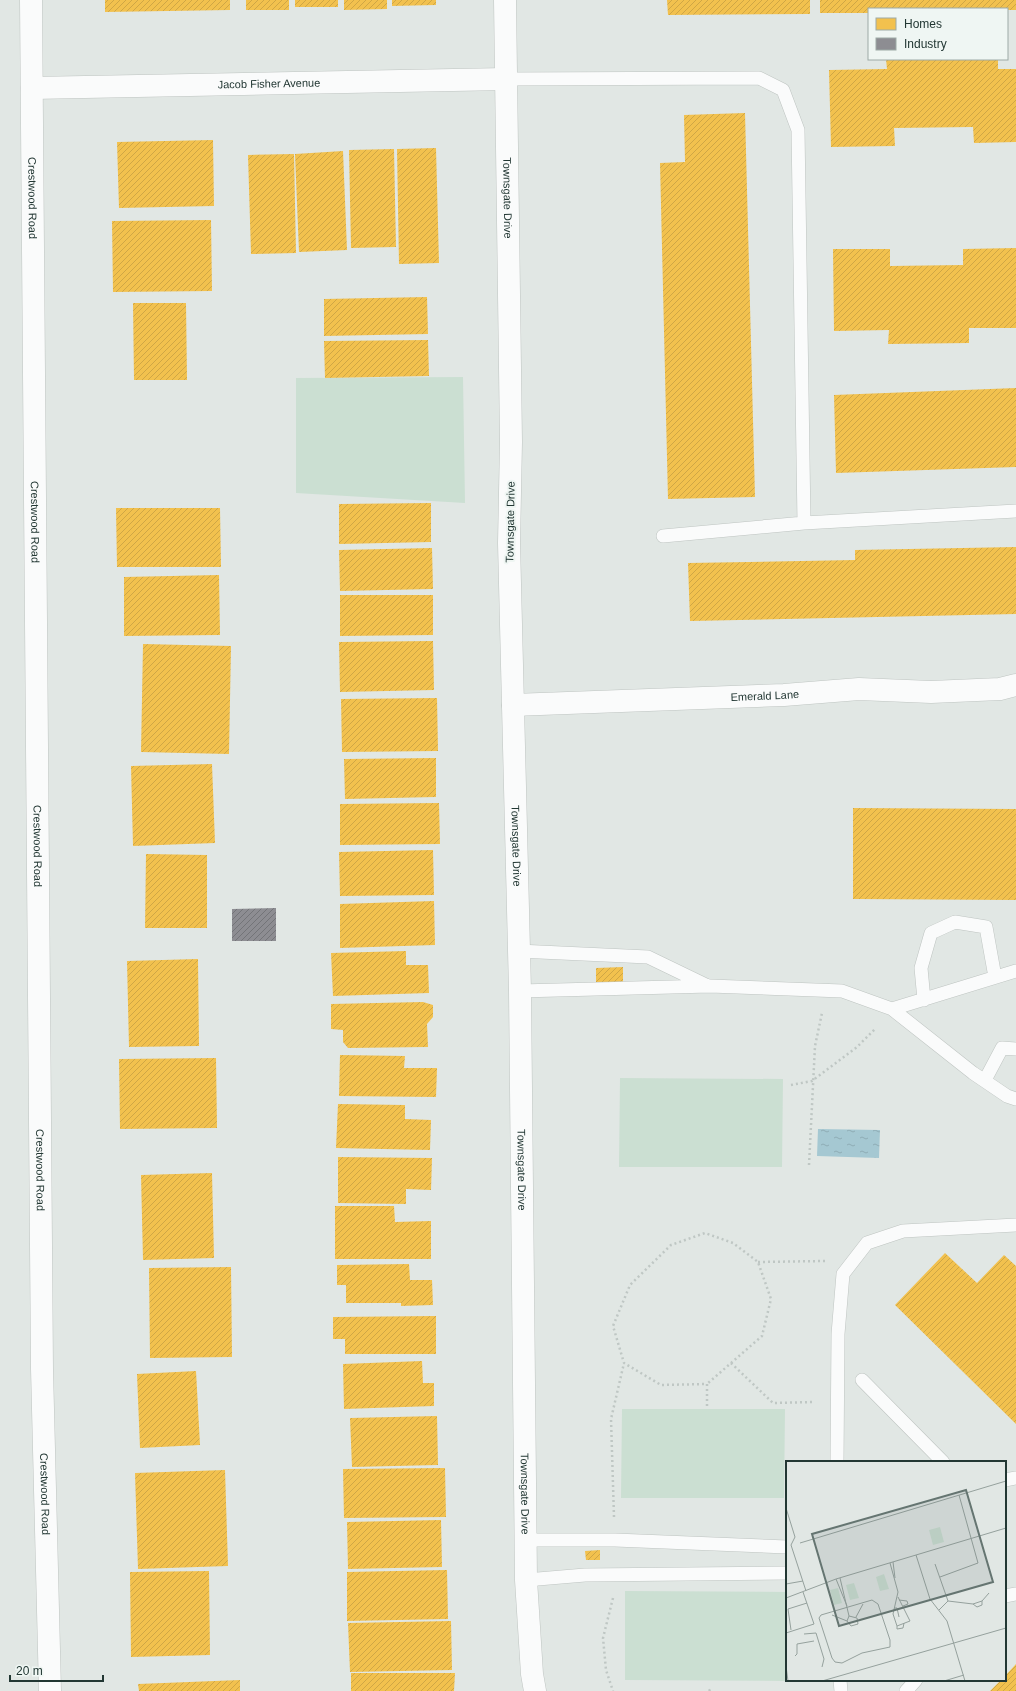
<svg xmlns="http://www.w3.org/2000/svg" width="1016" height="1691" font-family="Arial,sans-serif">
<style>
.green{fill:#cbdfd2}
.water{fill:url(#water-ripples)}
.homes{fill:url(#homes-hatch)}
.industry{fill:url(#industry-hatch)}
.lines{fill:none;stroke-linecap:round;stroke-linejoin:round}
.lane-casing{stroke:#bec4c1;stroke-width:14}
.street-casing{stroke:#bec4c1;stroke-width:23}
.path{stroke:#bfc7c4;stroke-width:2.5;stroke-dasharray:2 3;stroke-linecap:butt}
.lane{stroke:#fafbfb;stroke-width:13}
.street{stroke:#fafbfb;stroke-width:22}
.labels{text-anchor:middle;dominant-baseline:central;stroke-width:4;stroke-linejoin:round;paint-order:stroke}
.street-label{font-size:11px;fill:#223733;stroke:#eff6f3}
.inset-road{fill:none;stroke:#95a19d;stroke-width:1}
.view{fill:#657571;fill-opacity:0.15;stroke:#657571;stroke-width:2}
.inset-edge{fill:none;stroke:#223733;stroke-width:2}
</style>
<defs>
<pattern id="water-ripples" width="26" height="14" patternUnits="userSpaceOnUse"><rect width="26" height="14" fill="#a5c8d2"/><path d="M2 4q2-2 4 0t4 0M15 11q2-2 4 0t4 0" fill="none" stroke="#8eacb5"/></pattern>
<pattern id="homes-hatch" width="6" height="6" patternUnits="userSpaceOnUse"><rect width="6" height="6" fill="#f2c14e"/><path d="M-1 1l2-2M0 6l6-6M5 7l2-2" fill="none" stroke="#cfa645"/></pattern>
<pattern id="industry-hatch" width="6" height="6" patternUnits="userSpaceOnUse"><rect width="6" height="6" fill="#8d8d92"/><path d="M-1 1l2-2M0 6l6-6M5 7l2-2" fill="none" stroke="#737478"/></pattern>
</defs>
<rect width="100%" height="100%" fill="#e1e7e4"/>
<path class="green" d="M463,377L465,503L296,493V378Z
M620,1078L783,1079L782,1167H619Z
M622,1409H785L784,1498H621Z
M625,1591L787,1592L788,1681L625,1680Z"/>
<path class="water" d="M818,1129L880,1130L879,1158L817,1156Z"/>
<path class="homes" d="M105,0H230V10L105,12Z
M246,0H289V10H246Z
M295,0H338V7H295Z
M344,0H387V9L344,10Z
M392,0H436V5L392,6Z
M667,0H810V14L668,15Z
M820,0H1016V10L869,9V13H820Z
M886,59H998V69H1016V142L974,143L973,127L894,128L895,146L831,147L829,70L887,69Z
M745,113L755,497L668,499L660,163L685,162L684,115Z
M213,140L214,206L119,208L117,142Z
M436,148L439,263L399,264L397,149Z
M394,149L396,247L351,248L349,150Z
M343,151L347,250L299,252L295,154Z
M294,154L296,253L251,254L248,155Z
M211,220L212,291L113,292L112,221Z
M1016,248V328H969V343L888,344L889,330L834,331L833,249H890V266L963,265V249Z
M427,297L428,334L324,336V299Z
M133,303H186L187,380H134Z
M428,340L429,376L325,378L324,341Z
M1016,388V467L836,473L834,395Z
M431,503V542L339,544V504Z
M116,508H220L221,567H117Z
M1016,547V614L690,621L688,563L855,560V550Z
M432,548L433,589L340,591L339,550Z
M219,575L220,635L124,636V577Z
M340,595H433V635L340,636Z
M433,641L434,690L340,692L339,642Z
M143,644L231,646L229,754L141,752Z
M437,698L438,751L342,752L341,699Z
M436,758V797L345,799L344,759Z
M212,764L215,843L133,846L131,766Z
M439,803L440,844L340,845V804Z
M853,808L1016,809V900L853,899Z
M433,850L434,895L340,896L339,852Z
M146,854L207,855V928H145Z
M434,901L435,945L340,948V904Z
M406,951V965H428L429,993L333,996L331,953Z
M198,959L199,1046L129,1047L127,961Z
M623,967V983L596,984V968Z
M423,1002L433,1005V1017L427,1024L428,1047L348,1048L343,1042V1030L331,1029V1004Z
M340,1055L405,1056L404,1068H437L436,1097L339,1096Z
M216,1058L217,1128L120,1129L119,1059Z
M338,1104L405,1105V1119L431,1120L430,1150L336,1148Z
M338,1157L432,1158L431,1190L406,1189V1204L338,1203Z
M212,1173L214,1258L143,1260L141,1175Z
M335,1206H394L395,1222L431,1221V1259H335Z
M945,1253L977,1283L1004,1255L1016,1266V1424L895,1305Z
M409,1264L410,1280H432L433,1305L401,1306V1303H346V1285H337V1265Z
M231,1267L232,1357L150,1358L149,1268Z
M436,1316V1354H345V1339H333V1317Z
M422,1361L423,1383H434V1406L344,1409L343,1364Z
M196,1371L200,1445L140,1448L137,1374Z
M437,1416L438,1465L352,1467L350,1418Z
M445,1468L446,1517L344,1518L343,1469Z
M225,1470L228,1566L138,1569L135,1473Z
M441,1520L442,1567L348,1569L347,1522Z
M600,1550V1560H586L585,1551Z
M447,1570L448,1619L347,1621V1572Z
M209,1571L210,1655L131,1657L130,1572Z
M451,1621L452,1670L350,1672L348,1623Z
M1016,1664V1691H990L1001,1680H1005V1676Z
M351,1673H455L454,1691H351Z
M240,1680V1691H139L138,1684Z"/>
<path class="industry" d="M276,908V941H232V909Z"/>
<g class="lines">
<g class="lane-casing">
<path id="lane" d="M506,79L759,78L783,90L798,130L804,523
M663,536L804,523L1016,511
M518,951L648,957L708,986
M520,991L710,986L842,991L892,1009L973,1073L1007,1096L1016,1099
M924,1000L921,968L931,933L955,922L986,927L995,977
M892,1009L1016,971
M985,1080L1002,1048L1016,1049
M862,1380L943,1462
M837,1462L838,1334L843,1274L867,1243L903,1231L1016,1225
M1005,1480L1016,1478
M527,1540H615L787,1547
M526,1580L585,1575L787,1573
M1005,1596L1016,1594
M840,1680L841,1691
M906,1691L916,1680"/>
</g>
<g class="street-casing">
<g id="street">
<path id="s1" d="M31,0L42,1369L50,1691"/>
<path id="s2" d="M505,0L511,442L509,543L520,991L526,1580L532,1674L535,1691"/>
<path id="s3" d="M32,88L506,79"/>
<path id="s4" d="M513,705L784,695L859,689L931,692L1000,689L1016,685"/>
</g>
</g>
<path class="path" d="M791,1085L812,1081L857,1047L876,1028
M809,1165L815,1046L822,1013
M758,1262L825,1261
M731,1363L773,1403L815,1402
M707,1406V1384L661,1385L624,1363L613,1326L630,1285L671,1245L705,1233L733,1243L758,1262L771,1299L762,1336L707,1384
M614,1517L611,1419L624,1363
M613,1598L603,1638L606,1670L613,1691
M709,1691L711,1688"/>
<use href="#lane" class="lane"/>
<use href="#street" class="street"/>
</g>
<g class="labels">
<g class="street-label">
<text stroke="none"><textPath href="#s3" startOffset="237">Jacob Fisher Avenue</textPath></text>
<text stroke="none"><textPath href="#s1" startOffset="198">Crestwood Road</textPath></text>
<text stroke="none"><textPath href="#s2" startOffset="198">Townsgate Drive</textPath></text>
<text stroke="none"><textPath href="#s1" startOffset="522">Crestwood Road</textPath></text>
<text transform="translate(510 522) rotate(-89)">Townsgate Drive</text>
<text stroke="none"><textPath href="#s4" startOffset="252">Emerald Lane</textPath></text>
<text stroke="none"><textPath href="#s1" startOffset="846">Crestwood Road</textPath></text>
<text stroke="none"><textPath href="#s2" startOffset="846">Townsgate Drive</textPath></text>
<text stroke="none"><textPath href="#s1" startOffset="1170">Crestwood Road</textPath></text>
<text stroke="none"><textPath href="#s2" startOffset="1170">Townsgate Drive</textPath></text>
<text stroke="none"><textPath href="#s1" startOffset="1494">Crestwood Road</textPath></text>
<text stroke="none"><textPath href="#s2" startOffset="1494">Townsgate Drive</textPath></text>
</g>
</g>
<g transform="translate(786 1461)">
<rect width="220" height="220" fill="#e1e7e4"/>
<path d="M154,66L158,81L147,84L143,69ZM98,113L103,128L94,130L90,116ZM68,122L73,137L64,139L60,124ZM52,127L56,142L48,144L44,129Z" fill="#cbdfd2"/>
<path class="inset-road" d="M0,47L9,76L5,84L20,130M14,82L220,20M130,94L144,138L161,160L179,220M107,101L109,117M104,102L112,131L107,153L111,165L124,160L112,136M149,103L162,140M154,116L192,102L173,34M54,117L63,155L61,160L65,165L72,163L71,157L63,155M50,118L61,145M0,123L17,120M0,137L50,118L220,67M86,139L92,143L104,179V186L76,192L56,202L49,201L46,197L33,157L35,154ZM113,139L121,140L122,143L117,145M187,143L191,146L196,144V140M108,147H111L113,156M153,149L162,140L187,143L196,140L203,132M46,154L61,160M70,156L77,143M111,165V168L117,167L118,162M5,169L2,148L21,142M0,172L28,163L17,131M18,173L30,172L38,198L36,206M9,195L11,193V183L28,180M0,205L2,220M36,220L220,167M158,220L178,214"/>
<path class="view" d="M180,29L207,121L53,165L26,73Z"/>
<rect width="220" height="220" class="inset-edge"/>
</g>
<rect x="868" y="8" width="140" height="52" fill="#eff6f3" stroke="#9daaa6"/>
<rect x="876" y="18" width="20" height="12" fill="#f2c14e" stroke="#9daaa6"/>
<text x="904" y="28" font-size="12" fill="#223733">Homes</text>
<rect x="876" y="38" width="20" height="12" fill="#8d8d92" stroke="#9daaa6"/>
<text x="904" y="48" font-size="12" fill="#223733">Industry</text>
<path d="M10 1675v6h93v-6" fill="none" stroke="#223733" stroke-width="2"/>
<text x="16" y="1675" font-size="12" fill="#223733" stroke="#eff6f3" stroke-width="3" paint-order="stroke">20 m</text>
</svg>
